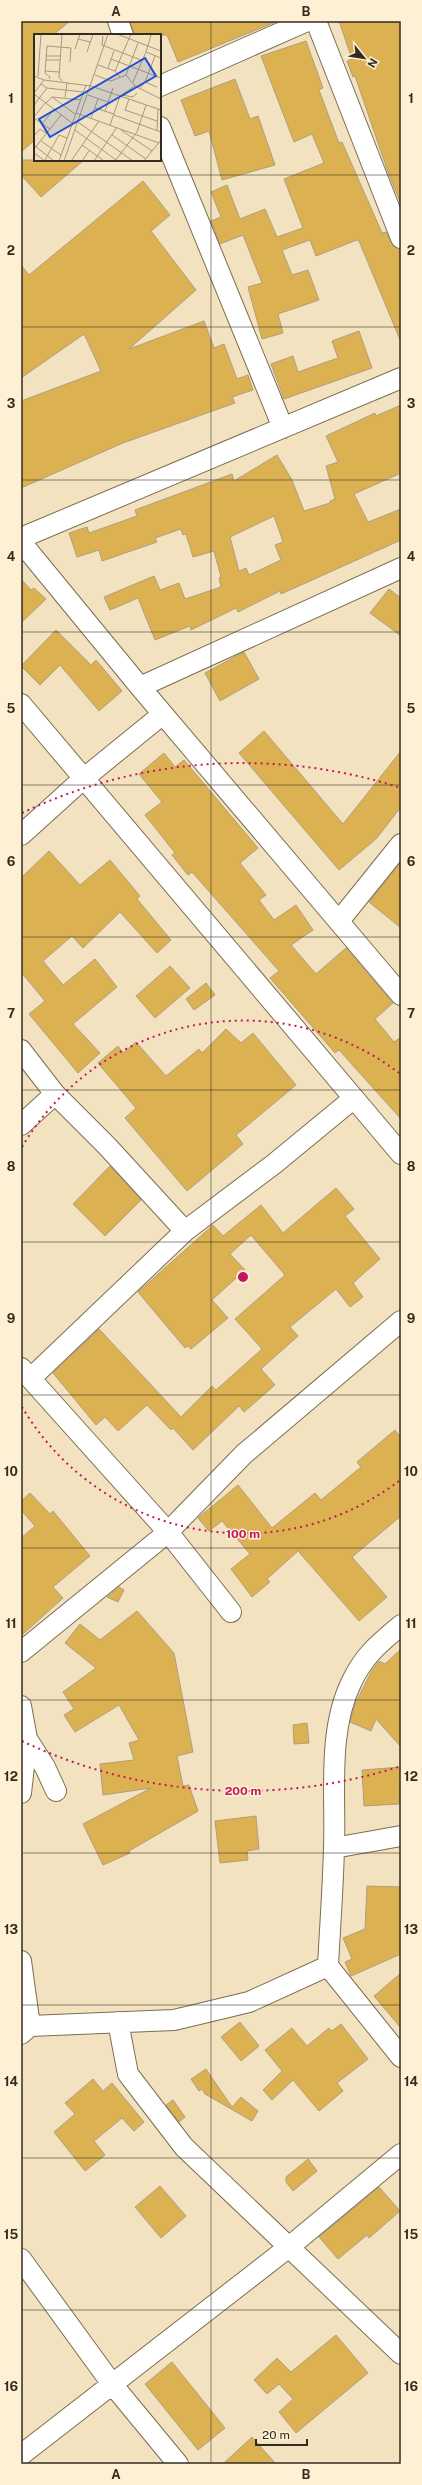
<svg xmlns="http://www.w3.org/2000/svg" width="422" height="2485" font-family="'Public Sans',sans-serif">
<style>
.building{fill:#dbb152;stroke:#af9f7f;fill-rule:evenodd}
.lines{fill:none;stroke-linecap:round;stroke-linejoin:round}
.minor-casing{stroke:#7c6e4f;stroke-width:22}
.minor{stroke:#fff;stroke-width:20}
.grid{fill:none;stroke:#322c1f;stroke-width:1;stroke-opacity:0.55}
.ring{fill:none;stroke:#c2185b;stroke-width:2;stroke-dasharray:2 4}
.inset-road{fill:none;stroke:#a69980;stroke-width:1}
.view{fill:#1d4ed8;fill-opacity:0.15;stroke:#1d4ed8;stroke-width:2}
.inset-edge{fill:none;stroke:#322c1f;stroke-width:2}
.centre{fill:#c2185b;stroke:#fdf0d4;stroke-width:2}
.ring-label{font-size:12px;text-anchor:middle;font-weight:bold;fill:#c2185b;stroke:#fdf0d4;stroke-width:3;stroke-linejoin:round;paint-order:stroke}
.neatline{fill:none;stroke:#322c1f;stroke-width:1.5}
.grid-label{font-size:13px;text-anchor:middle;font-weight:bold;fill:#322c1f}
</style>
<rect width="100%" height="100%" fill="#f3e2c0"/>
<path class="building" d="M21,21H70L53,35H35V140L21,152Z
M130,21H278L178,62L167,35H134Z
M339,21H401V204L388,172L355,76L353,77L347,61L352,59Z
M306,41L323,88L319,90L339,143L342,142L382,233L386,232L394,247L401,249V342L359,241L357,240L316,256L310,240L282,250L292,275L308,270L319,300L278,314L283,333L262,339L248,287L262,283L243,235L220,244L211,221L221,217L211,192L227,185L240,219L265,209L277,237L303,228L284,179L324,163L312,134L294,142L261,56Z
M235,79L250,119L258,116L275,165L222,180L209,131L195,136L181,100Z
M21,160H84L41,197L21,175Z
M143,181L170,215L151,231L196,290L129,349L204,321L214,348L224,344L237,379L248,375L253,390L232,397L235,403L123,443L21,488V401L101,371L84,334L21,378V265L29,275Z
M359,331L372,368L284,399L271,364L293,356L298,372L338,358L332,341Z
M401,405V473L354,494L368,522L401,509V540L281,594L280,591L238,612L236,608L191,630L190,626L155,640L138,598L110,610L104,597L154,576L160,590L179,583L185,599L221,587L219,578L221,577L214,551L193,557L186,534L183,535L181,529L155,538L157,542L102,561L99,550L77,557L69,533L87,527L89,533L137,516L135,510L232,474L234,481L277,455L292,480L304,511L330,503V501L335,499L326,466L338,462L326,436L375,413L376,416ZM274,516L283,542L275,545L281,560L249,575L246,568L239,571L230,537Z
M21,579L31,590L34,588L46,599L21,623Z
M389,589L401,598V636L370,613Z
M56,630L91,665L96,660L122,691L99,711L60,665L40,685L21,666Z
M244,652L259,679L220,701L205,673Z
M264,731L343,824L401,751V807L376,839L339,870L239,753Z
M164,753L175,767L184,760L258,848L240,863L266,895L259,900L274,920L296,905L313,930L291,945L316,974L346,948L393,1003L375,1019L394,1042L401,1037V1119L339,1050L335,1053L270,978L279,971L192,872L188,875L172,855L175,853L145,815L162,802L139,774Z
M49,851L80,885L110,860L140,896L137,899L171,940L157,953L120,912L83,948L72,936L43,961L63,985L95,959L117,987L73,1024L100,1053L78,1073L29,1014L45,1001L21,972V878Z
M401,862V928L369,902Z
M170,966L190,988L155,1018L136,996Z
M206,983L215,995L194,1010L186,999Z
M226,1029L241,1043L253,1033L296,1085L236,1135L243,1144L187,1191L125,1118L136,1108L98,1063L118,1046L123,1053L136,1042L166,1076L199,1049L202,1053Z
M110,1166L141,1200L105,1236L73,1204Z
M336,1188L354,1209L345,1216L380,1259L353,1283L363,1297L350,1307L336,1289L290,1327L298,1336L261,1369L275,1385L244,1412L239,1406L193,1450L173,1428L171,1430L147,1405L118,1431L105,1417L96,1425L53,1373L99,1329L181,1417L212,1386L216,1390L262,1349L235,1319L285,1275L251,1235L230,1254L245,1270L212,1300L228,1318L191,1349L188,1346L185,1348L138,1292L213,1225L223,1236L261,1205L283,1233Z
M395,1430L401,1438V1516L352,1557L387,1597L359,1621L298,1551L267,1579L270,1582L252,1597L231,1569L250,1554L222,1521L209,1531L198,1518L238,1485L272,1528L315,1493L321,1500L361,1467L357,1462Z
M30,1493L50,1514L53,1511L90,1556L53,1587L63,1598L21,1636V1538L35,1526L21,1510V1501Z
M119,1587L124,1590L118,1602L107,1597Z
M137,1611L174,1653L193,1752L177,1756L183,1786L189,1785L198,1811L129,1851L130,1853L103,1865L83,1824L151,1788L103,1795L100,1764L134,1760L129,1743L139,1740L119,1705L75,1732L64,1715L74,1709L63,1692L96,1668L65,1643L80,1624L100,1640Z
M401,1649V1747L376,1719L371,1731L350,1722L355,1704L372,1670L379,1661L385,1664Z
M307,1723L309,1743L294,1744L293,1725Z
M401,1767L399,1804L364,1806L362,1770Z
M256,1816L259,1849L247,1851L248,1860L220,1863L215,1821Z
M367,1886L401,1887V1954L351,1976L345,1962L352,1959L343,1938L365,1929Z
M401,1973V2028L374,1996Z
M240,2022L259,2046L241,2061L221,2037Z
M341,2024L368,2059L337,2083L343,2091L319,2111L293,2080L272,2100L263,2090L282,2071L265,2050L292,2028L307,2046L329,2028L332,2031Z
M206,2069L232,2107L241,2097L258,2111L252,2121L205,2094L202,2089L199,2091L191,2079Z
M93,2079L103,2091L112,2083L144,2122L134,2131L122,2118L94,2141L105,2155L85,2171L54,2132L75,2114L65,2103Z
M173,2100L185,2117L179,2122L166,2105Z
M308,2159L317,2171L293,2191L286,2182V2177Z
M160,2186L186,2216L161,2238L135,2207Z
M379,2187L400,2211L369,2238L367,2235L338,2259L319,2237Z
M336,2335L368,2373L296,2433L279,2412L293,2399L279,2384L267,2394L254,2380L277,2358L291,2372Z
M172,2362L225,2428L198,2450L145,2384Z
M252,2437L276,2464H223Z"/>
<g class="lines">
<g class="minor-casing">
<path id="minor" d="M118,21L123,35
M316,21L401,238
M160,86L307,21
M160,127L283,428
M21,538L401,378
M21,542L140,687L401,995
M140,687L401,568
M21,704L401,1154
M21,835L83,779L163,714
M339,921L401,844
M21,1050L55,1094L107,1146L185,1231
M21,1125L55,1094
M21,1368L168,1532L231,1612
M31,1378L185,1231L274,1164L353,1099
M21,1652L167,1533L244,1454L401,1321
M21,1706L27,1739L21,1793
M27,1739L45,1767L56,1791
M334,1848L401,1836
M21,1961L30,2026
M328,1966L401,2057
M118,2022L128,2074L184,2147L401,2354
M21,2034L30,2026L174,2020L249,2002L328,1966C330,1927 333,1887 334,1848C336,1794 327,1731 352,1681C365,1654 379,1644 401,1625
M21,2259L112,2384L178,2464
M21,2455L289,2247L401,2154"/>
</g>
<use href="#minor" class="minor"/>
</g>
<path class="grid" d="M211,21V2464M21,175H401M21,327H401M21,480H401M21,632H401M21,785H401M21,937H401M21,1090H401M21,1242H401M21,1395H401M21,1548H401M21,1700H401M21,1853H401M21,2005H401M21,2158H401M21,2310H401"/>
<g class="ring">
<path d="M399 1481A257 257 0 0 1 22 1407M22 1147A257 257 0 0 1 399 1073"/>
<path d="M398 1767A514 514 0 0 1 22 1741M22 813A514 514 0 0 1 398 787"/>
</g>
<g transform="translate(34 34)">
<rect width="127" height="127" fill="#f3e2c0"/>
<path class="inset-road" d="M28,0L25,43L28,47M83,0L127,17M69,2L68,11L107,26M44,5L56,8M41,15L46,0M53,18L59,0M112,18L127,24M12,22H26M77,25L127,44M12,26H26M64,31L81,37L86,43M74,34L80,17M11,37L25,38M81,37L97,0M61,41L77,47L92,41L101,52L127,65M92,41L104,9M0,42L10,46L57,52L127,76M4,42L7,0M15,45L16,43L11,39L13,12L37,14L36,28M99,48L112,18L117,1L114,0M111,48L123,53M7,50L13,54L49,58M106,54L111,48L121,22M0,59L10,46M0,60L38,89M54,61L74,68M88,61L99,63L103,59M18,63L41,80M31,63L33,49M95,65L91,76L123,87M12,69L18,63L47,66M0,71L13,54M61,74L80,80M71,77L79,54M42,79L125,109M80,81L127,98M0,83L11,69M0,84L16,95M57,84L64,65M44,88L99,127M9,89L20,75M76,91L86,62L101,52M41,96L82,126M87,96L118,117M123,97L124,75M78,101L112,125M0,102L6,95L12,99M7,107L27,121M0,111L20,127M48,111L70,127M0,115L27,81M0,119L11,127M11,126L25,101L33,104M25,127L52,51M30,127L74,0M37,127L65,87M48,127L55,117M60,127L83,93M81,127L103,98L112,71M110,127L127,106"/>
<path class="view" d="M111,24L122,42L16,103L5,85Z"/>
<rect width="127" height="127" class="inset-edge"/>
</g>
<circle cx="243" cy="1277" r="6" class="centre"/>
<g class="ring-label">
<text x="243" y="1538">100 m</text>
<text x="243" y="1795">200 m</text>
</g>
<rect width="422" height="2485" fill="none" stroke="#fdf0d4" stroke-width="44"/>
<g transform="translate(364 58) rotate(120)" stroke="#fdf0d4" stroke-width="3" paint-order="stroke">
<path d="M0-3L7 15L0 10L-7 15Z" fill="#322c1f"/>
<text y="-6" font-size="11" font-weight="bold" text-anchor="middle" fill="#322c1f">N</text>
</g>
<path d="M256 2439v6h51v-6" fill="none" stroke="#322c1f" stroke-width="2"/>
<text x="262" y="2439" font-size="12" fill="#322c1f" stroke="#fdf0d4" stroke-width="3" paint-order="stroke">20 m</text>
<rect x="22" y="22" width="378" height="2441" class="neatline"/>
<g class="grid-label">
<text x="116" y="16">A</text>
<text x="306" y="16">B</text>
<text x="11" y="103">1</text>
<text x="411" y="103">1</text>
<text x="11" y="255">2</text>
<text x="411" y="255">2</text>
<text x="11" y="408">3</text>
<text x="411" y="408">3</text>
<text x="11" y="561">4</text>
<text x="411" y="561">4</text>
<text x="11" y="713">5</text>
<text x="411" y="713">5</text>
<text x="11" y="866">6</text>
<text x="411" y="866">6</text>
<text x="11" y="1018">7</text>
<text x="411" y="1018">7</text>
<text x="11" y="1171">8</text>
<text x="411" y="1171">8</text>
<text x="11" y="1323">9</text>
<text x="411" y="1323">9</text>
<text x="11" y="1476">10</text>
<text x="411" y="1476">10</text>
<text x="11" y="1628">11</text>
<text x="411" y="1628">11</text>
<text x="11" y="1781">12</text>
<text x="411" y="1781">12</text>
<text x="11" y="1934">13</text>
<text x="411" y="1934">13</text>
<text x="11" y="2086">14</text>
<text x="411" y="2086">14</text>
<text x="11" y="2239">15</text>
<text x="411" y="2239">15</text>
<text x="11" y="2391">16</text>
<text x="411" y="2391">16</text>
<text x="116" y="2479">A</text>
<text x="306" y="2479">B</text>
</g>
</svg>
